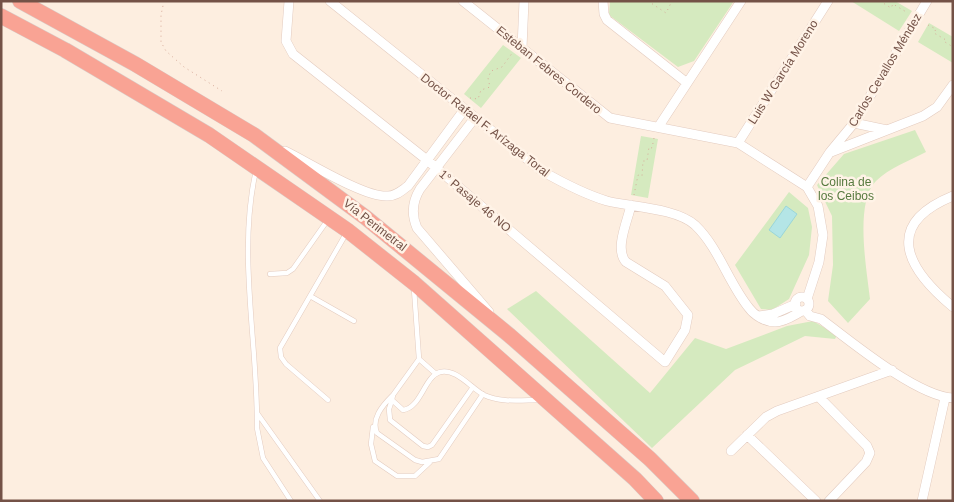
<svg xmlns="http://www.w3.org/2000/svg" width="954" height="502" font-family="Helvetica,sans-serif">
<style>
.green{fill:#d5eabf}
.water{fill:#b4e5e6;stroke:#9ad6d9}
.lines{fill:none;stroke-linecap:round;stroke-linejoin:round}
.lane-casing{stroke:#e3cbbf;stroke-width:5.5}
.street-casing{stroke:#e3cbbf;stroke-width:10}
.highway-casing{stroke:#d8cfcb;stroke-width:16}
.path{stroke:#d7ab9a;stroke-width:1;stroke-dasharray:1 4;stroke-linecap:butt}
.lane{stroke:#fff;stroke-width:4.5}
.street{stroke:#fff;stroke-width:9}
.highway{stroke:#f9a394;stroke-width:15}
.labels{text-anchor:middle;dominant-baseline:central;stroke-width:5;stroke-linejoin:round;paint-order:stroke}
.street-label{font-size:12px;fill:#745247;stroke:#fff3e7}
.park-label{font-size:12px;fill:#577a3f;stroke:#fff3e7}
</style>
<rect width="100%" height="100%" fill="#fdeee0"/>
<path class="green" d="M610,1H734L694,61L678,67L609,15Z
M851,1H895L912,11L899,31Z
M929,23L953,37V63L918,42Z
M503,45L521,58L481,108L464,94Z
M915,130L926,152C909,161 889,168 876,181C854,203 867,271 870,299L848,323L828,301L833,265L832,216L817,185L844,154Z
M641,136L658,139L648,198L631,195Z
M789,192L808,208L812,227L809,255L789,299L772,310L761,309L735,265Z
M536,291L650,393L695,338L726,349L787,326L813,321L837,335L835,339L805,336L735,370L652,448L507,309Z"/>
<path class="water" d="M786,206L797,214L780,238L769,230Z"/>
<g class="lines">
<g class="lane-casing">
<path id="lane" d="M256,170C237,254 258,343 257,428L263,458L291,501
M270,274L287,273L293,269L327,221
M414,289L419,359L393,395L392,400L403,410C421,408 424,377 440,372C456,368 471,388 484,395C501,403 522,400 541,400
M310,296L354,321
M419,359L436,374
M392,396C382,406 371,419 377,433L415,460L422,462L439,459L483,394
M328,400L286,364L281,357L280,348L347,232
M392,400L389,409L390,420L423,446L428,447L432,445L473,387
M257,413L320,501
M373,427L371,444L375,461L397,476H415L430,462"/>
</g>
<g class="street-casing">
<path id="street" d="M289,1L286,41L293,54L427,160L665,362L685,330L688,315L665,286L626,262C614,249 628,220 631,205
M330,1L542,171C563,183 584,194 607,201C631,207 676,208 695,225C719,248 728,282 749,308C754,315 765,322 775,322C785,322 794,315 802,311
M463,1L610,118L738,143L807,187L818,206L823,235L819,262L807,299
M603,1L604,14L607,20L687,83
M522,48L524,1
M474,119L420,189C412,202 411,214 417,228L489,312
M854,123L887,130
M659,126L741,1
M738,143L828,1
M285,151C308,162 365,198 388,196C396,196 401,191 408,186L464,110
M831,152L923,116L937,107L953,85
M807,187L830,152L854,123L927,1
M953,196C882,225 907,269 953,307
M795 304a7 7 0 1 1 14 0a7 7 0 1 1-14 0Z
M805,310L810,316L821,319C850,341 918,397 953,398
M759,316L773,314L796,304
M819,397L867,446L870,453L866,462L829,501
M747,435L816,501
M731,451L766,417L777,411L892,370
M922,501L945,398"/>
</g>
<g class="highway-casing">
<path id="highway" d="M20,1L135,64L254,135L365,217L509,335L650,459L692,501
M1,16L65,50L209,135L347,230L414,283L635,479L656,501"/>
</g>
<path class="path" d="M164,1L161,15V42L166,51L184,67L222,91
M648,1L666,13L672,1
M880,1L891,8L893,4L908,13
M928,25L936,29L934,33L946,40L945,42L953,47
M470,98L478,99L481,90L490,87L488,78L491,71L502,67L513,52
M634,195L638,175L642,176L643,161H647L649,147L652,148L654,138"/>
<use href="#lane" class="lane"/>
<use href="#street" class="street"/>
<use href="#highway" class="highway"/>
</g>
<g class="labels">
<g class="street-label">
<text transform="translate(549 70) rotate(39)">Esteban Febres Cordero</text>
<text transform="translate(885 70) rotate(-59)">Carlos Cevallos Méndez</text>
<text transform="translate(783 72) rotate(-58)">Luis W García Moreno</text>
<text transform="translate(485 125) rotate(38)">Doctor Rafael F. Arízaga Toral</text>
<text transform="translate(475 201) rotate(40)">1° Pasaje 46 NO</text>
<text transform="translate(375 225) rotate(38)">Vía Perimetral</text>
</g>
<g class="park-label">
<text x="846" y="182">Colina de<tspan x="846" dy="14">los Ceibos</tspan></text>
</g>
</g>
<rect width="954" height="502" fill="none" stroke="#745247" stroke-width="5"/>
</svg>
